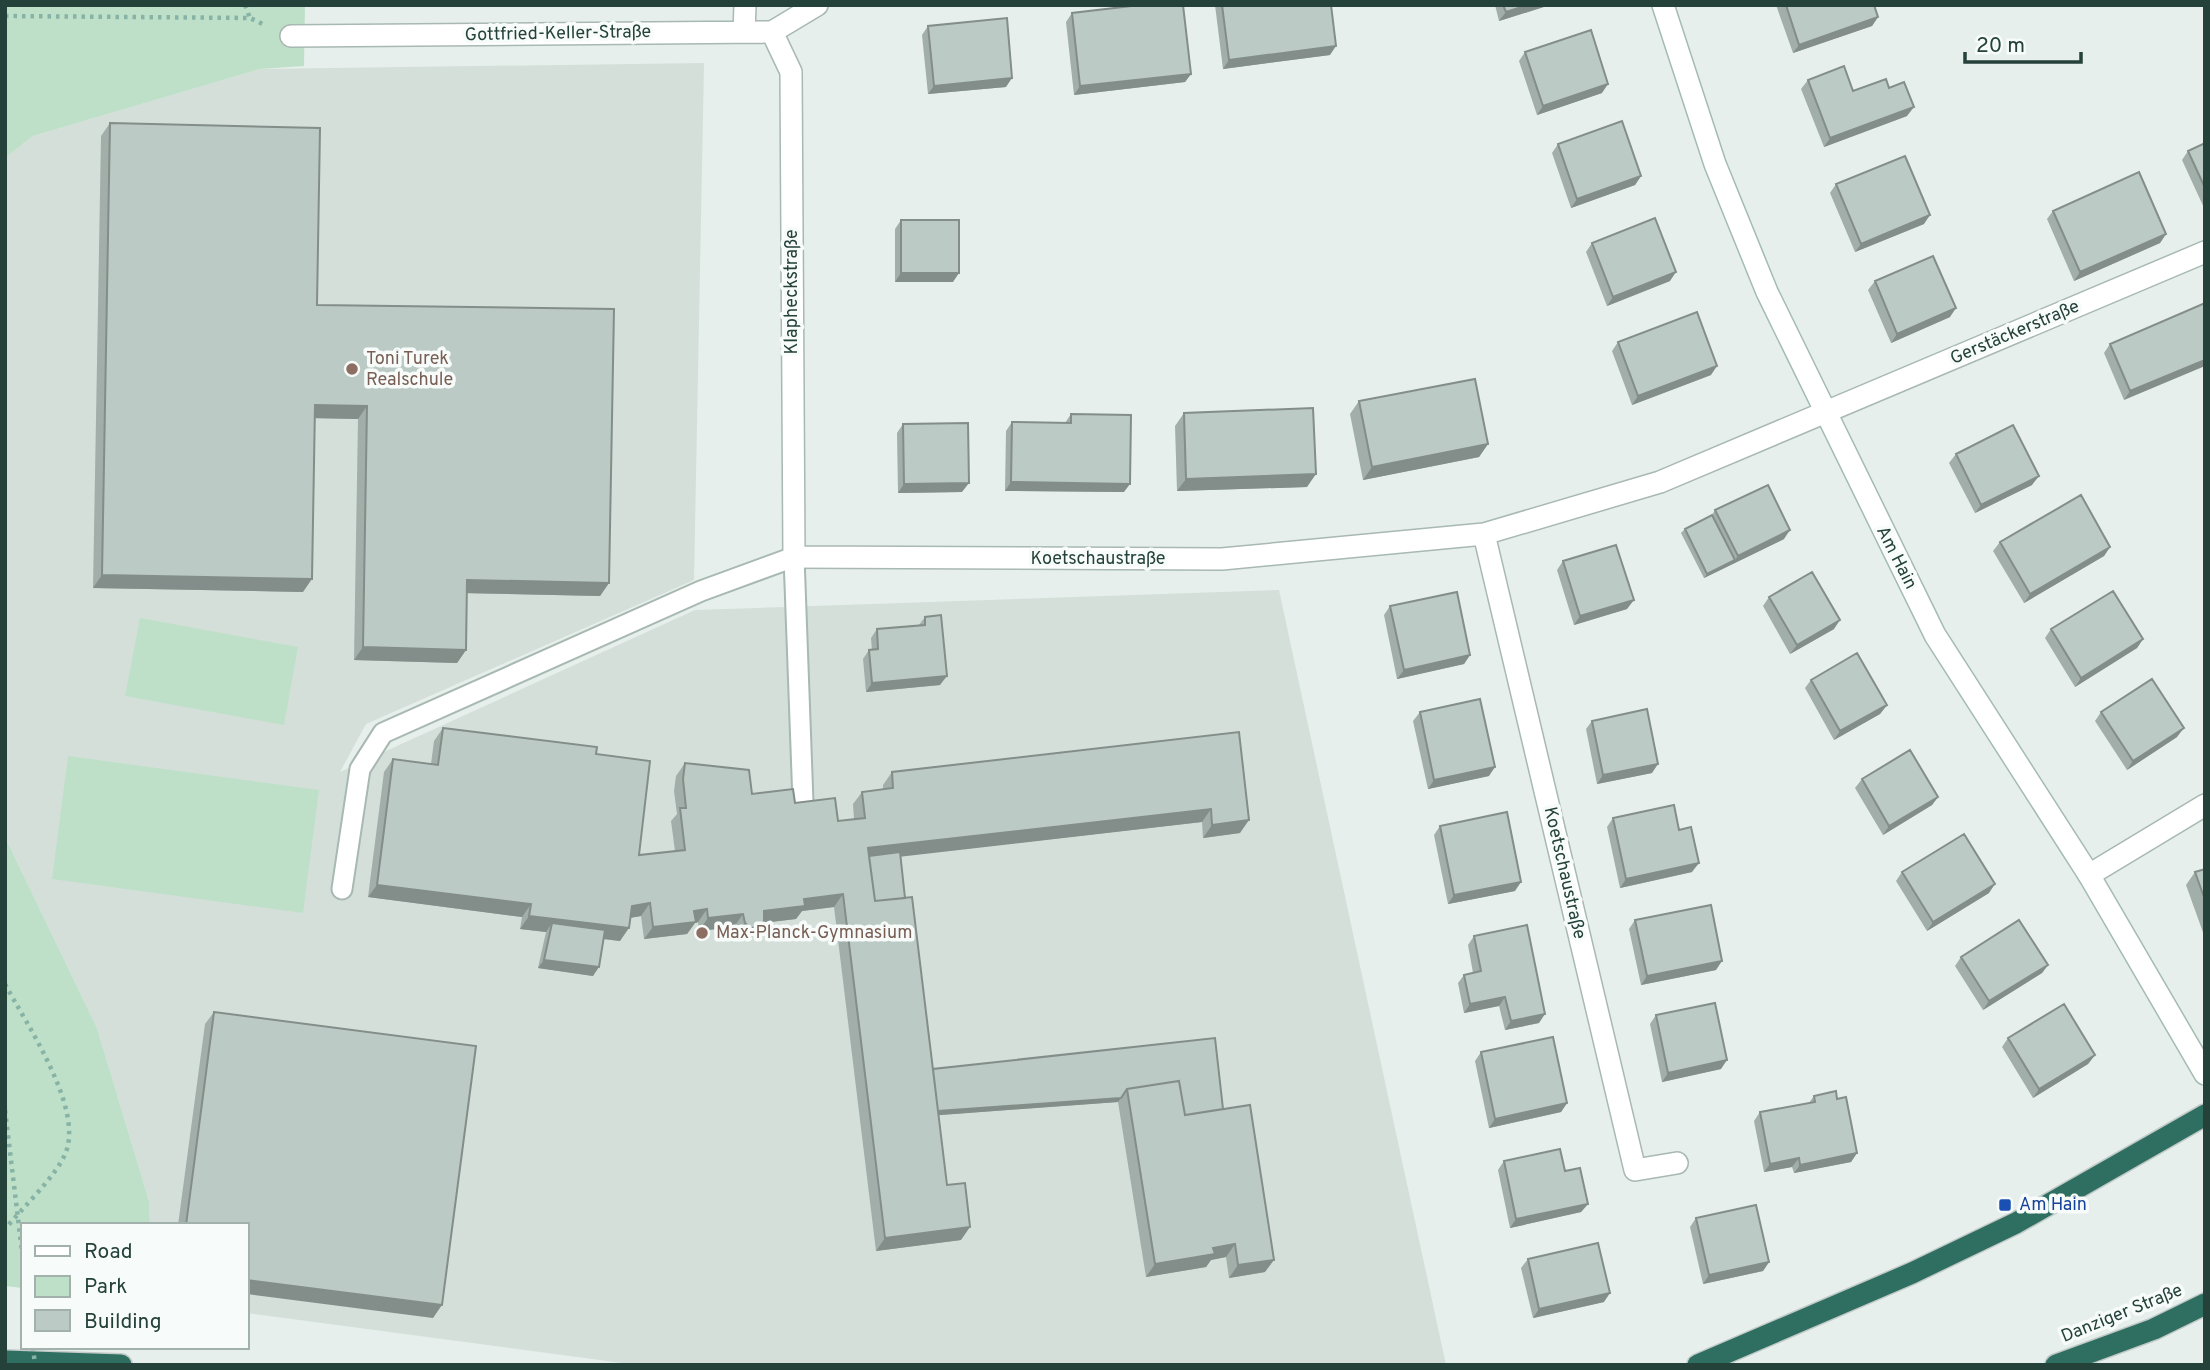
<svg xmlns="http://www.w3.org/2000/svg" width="2210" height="1370" font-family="Overpass,sans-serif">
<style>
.built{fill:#d4dfda}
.green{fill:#bfe0c8}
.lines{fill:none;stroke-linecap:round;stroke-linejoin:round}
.lane-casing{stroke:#a8b8b2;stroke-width:23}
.street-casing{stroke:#a8b8b2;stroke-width:24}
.secondary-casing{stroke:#a4bbb3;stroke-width:24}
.highway-casing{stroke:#c2cac8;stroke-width:24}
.path{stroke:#86b3a5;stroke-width:4.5;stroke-dasharray:3.5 5;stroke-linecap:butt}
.lane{stroke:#fff;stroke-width:19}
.street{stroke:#fff;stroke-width:21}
.secondary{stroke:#fff;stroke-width:21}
.highway{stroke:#2f6f62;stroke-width:21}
.path-bridge{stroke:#86b3a5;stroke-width:4.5;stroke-dasharray:3.5 5;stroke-linecap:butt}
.wall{fill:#a1aea9}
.shaded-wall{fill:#838d89}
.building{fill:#bbcac4;stroke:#838d89;stroke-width:2}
.education-dot{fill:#8d6e63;stroke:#f7fbf9;stroke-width:2.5}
.transit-dot{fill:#1a4fb4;stroke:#f7fbf9;stroke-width:2.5}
.labels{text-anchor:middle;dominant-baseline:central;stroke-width:7;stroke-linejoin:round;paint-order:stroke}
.street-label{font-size:18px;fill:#24423a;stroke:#f7fbf9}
.education-label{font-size:18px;fill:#785e54;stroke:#f7fbf9;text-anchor:start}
.transit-label{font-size:18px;fill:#164399;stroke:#f7fbf9;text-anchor:start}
</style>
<rect width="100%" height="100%" fill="#e6efeb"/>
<path class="built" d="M704,63L694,580L366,724L340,772L695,610L1279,590L1446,1365H637L247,1313V1225H150L149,1201L97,1028L5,837V158L33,136L260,69Z"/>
<path class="green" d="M5,5H305L304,66L260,69L33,136L5,158Z
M140,618L298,647L284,725L125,696Z
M68,756L319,790L303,913L52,879Z
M5,837L97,1028L149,1201L150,1225H23V1288L5,1286Z"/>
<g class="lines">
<g class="lane-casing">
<path id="lane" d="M342,889L360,769L383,733L701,591L794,557L803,802"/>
</g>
<g class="street-casing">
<path id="street" d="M744,32L745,5
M772,32L791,72L794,557L1222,559L1484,534L1660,482L2205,252
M291,36L772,32L817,5
M1484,534L1635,1170L1677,1163
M2089,875L2205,805"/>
</g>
<g class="secondary-casing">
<path id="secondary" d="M1663,5L1715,164L1767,292L1935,635L2089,875L2205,1074"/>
</g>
<g class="highway-casing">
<path id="highway" d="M5,1361L121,1365
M1698,1365L1912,1273L2016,1223L2205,1115
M2056,1365L2154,1329L2205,1304"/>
</g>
<path class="path" d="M245,5L250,18
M5,16L250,18L265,25
M5,984C27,1025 83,1107 66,1152C56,1177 22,1208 5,1229"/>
<use href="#lane" class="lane"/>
<use href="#street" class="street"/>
<use href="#secondary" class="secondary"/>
<use href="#highway" class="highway"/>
<path class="path-bridge" d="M5,1110L23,1260
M33,1347L35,1365"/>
</g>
<path class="wall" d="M1215,5H1331L1330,55L1223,69Z
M1495,5H1550L1499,21Z
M1776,5H1874L1878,17L1872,26L1793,53Z
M1072,13L1191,74L1185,82L1074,95L1066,22Z
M928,26L1006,87L928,94L922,35Z
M1525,52L1602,93L1537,115L1519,61Z
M1808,80L1853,91L1889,88L1907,116L1824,147L1801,89Z
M110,123L317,305L609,583L600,596L467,593L466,650L457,663L354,660L358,419L315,418L303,592L93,588L101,136Z
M2205,143V210L2182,160L2188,151Z
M1558,144L1641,176L1635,185L1571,208L1552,153Z
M1836,184L1924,224L1855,252L1830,193Z
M2053,211L2166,234L2160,243L2074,281L2047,219Z
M901,220L953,282H895V229Z
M1592,243L1670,281L1607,306L1586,252Z
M1875,281L1950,317L1891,343L1868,290Z
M2205,303L2124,400L2104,353L2110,344Z
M1618,342L1711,375L1632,405L1612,351Z
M1359,401L1488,444L1479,457L1363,480L1350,414Z
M1184,413L1307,487L1177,491L1175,426Z
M1071,414L1124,492L1005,491L1006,431L1012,422L1065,423Z
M903,424L962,492L898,493L897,433Z
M1956,454L2032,485L1975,513L1949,463Z
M1715,510L1784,539L1704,578L1681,533L1685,529L1712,515Z
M2000,542L2110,547L2104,556L2024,603L1993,551Z
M1563,561L1627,609L1574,625L1557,570Z
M1769,597L1834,629L1790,654L1763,606Z
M1390,606L1470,655L1464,664L1397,679L1384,615Z
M925,617L940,685L866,692L863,659L869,650H872L871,638L877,629L919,625Z
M2051,629L2143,639L2137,648L2075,687L2045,638Z
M1811,680L1887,705L1880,714L1834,740L1805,688Z
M1420,712L1489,776L1428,789L1413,721Z
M2101,712L2177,737L2127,770L2095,721Z
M1592,721L1652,773L1597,784L1586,729Z
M443,728L596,754L639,855L675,851L671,821L677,814L674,791L676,776L685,763L752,794L795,803L838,821L854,819L853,804L862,792L883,789V785L892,772L1239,732L1240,833L1203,838L1202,822L900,856L905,898L933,1069L1215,1038L1223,1109L1265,1272L1229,1278L1226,1257L1211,1260L1206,1267L1146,1277L1118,1102L938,1115L947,1185L961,1240L876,1251L834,907L802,911L796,919L762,923L750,940L742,941L736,936L734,927L699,931L698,922L695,923L687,934L644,939L641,916L630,918L620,941L603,939L593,976L538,968L546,932L520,929L522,917L368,897L384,772L393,759L431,764L434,741Z
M1862,779L1938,797L1932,805L1883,835L1855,788Z
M1613,818L1679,830L1692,872L1620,888L1607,827Z
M1440,826L1515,891L1448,904L1434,835Z
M2205,869V938L2186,885L2195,872Z
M1902,872L1989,893L1927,931L1896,881Z
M1635,920L1716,970L1641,985L1629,929Z
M1474,936L1539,1023L1505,1030L1499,1006L1464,1013L1458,983L1464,975L1473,973L1468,945Z
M1961,957L2048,965L2042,973L1983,1010L1955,966Z
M214,1012L433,1318L247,1225H178L205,1024Z
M1656,1015L1721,1069L1662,1082L1650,1024Z
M2008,1038L2095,1055L2088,1064L2033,1098L2002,1047Z
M1481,1052L1567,1103L1561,1112L1489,1128L1475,1061Z
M1814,1096L1837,1099L1857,1153L1851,1162L1794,1173L1792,1167L1764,1172L1754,1121L1760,1112L1809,1103Z
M1504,1161L1565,1171L1588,1204L1581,1212L1510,1228L1498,1170Z
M1696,1218L1769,1262L1763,1271L1703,1284L1690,1227Z
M1528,1259L1604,1302L1533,1318L1521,1268Z"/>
<path class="shaded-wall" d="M1528,5H1550L1499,21L1506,12Z
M1878,17L1872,26L1793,53L1799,45Z
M1336,46L1330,55L1223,69L1229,60Z
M1191,74L1185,82L1074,95L1080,86Z
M1012,78L1006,87L928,94L934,86Z
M1608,84L1602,93L1537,115L1543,106Z
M1914,107L1907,116L1824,147L1830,138Z
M1641,176L1635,185L1571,208L1577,199Z
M1930,215L1924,224L1855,252L1861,244Z
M2166,234L2160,243L2074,281L2080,272Z
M1676,272L1670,281L1607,306L1613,297Z
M901,273H959L953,282H895Z
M1956,308L1950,317L1891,343L1897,334Z
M2205,360V366L2124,400L2130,391Z
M1717,366L1711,375L1632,405L1638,396Z
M315,405L367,406L358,419L306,418Z
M1488,444L1479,457L1363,480L1372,467Z
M1316,474L1307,487L1177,491L1186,479Z
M2039,476L2032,485L1975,513L1981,505Z
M1011,482L1130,484L1124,492L1005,491Z
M969,483L962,492L898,493L904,484Z
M1790,530L1784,539L1704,578L1707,574L1735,560L1738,556Z
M2110,547L2104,556L2024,603L2030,594Z
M102,575L312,579L303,592L93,588Z
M467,580L609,583L600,596L458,593Z
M1634,600L1627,609L1574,625L1580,616Z
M1840,620L1834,629L1790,654L1797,645Z
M2143,639L2137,648L2075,687L2081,678Z
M363,647L466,650L457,663L354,660Z
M1470,655L1464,664L1397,679L1404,670Z
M947,676L940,685L866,692L872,683Z
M1887,705L1880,714L1834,740L1840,731Z
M2184,728L2177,737L2127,770L2133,761Z
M1658,764L1652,773L1597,784L1603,775Z
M1495,767L1489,776L1428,789L1434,780Z
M1938,797L1932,805L1883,835L1889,826Z
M1211,809L1202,822L863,861L868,848Z
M1249,820L1240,833L1203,838L1212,825Z
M1699,863L1692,872L1620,888L1626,879Z
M1521,882L1515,891L1448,904L1454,895Z
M1995,884L1989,893L1927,931L1933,922Z
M377,885L531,904L522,917L368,897Z
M843,894L834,907L802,911L796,919L762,923L750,940L742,941L764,911L804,899Z
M650,903L641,916L623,919L632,906Z
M707,909L698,922L695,923L687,934L644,939L653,927L694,911Z
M743,914L734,927L699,931L708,918Z
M529,916L629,928L620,941L550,932L552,923L546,932L520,929Z
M544,960L599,967L593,976L538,968Z
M1722,961L1716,970L1641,985L1647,976Z
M2048,965L2042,973L1983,1010L1989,1001Z
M1505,997L1499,1006L1464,1013L1470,1004Z
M1545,1014L1539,1023L1505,1030L1511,1021Z
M2095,1055L2088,1064L2033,1098L2039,1089Z
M1727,1060L1721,1069L1662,1082L1668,1073Z
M1121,1098L1118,1102L928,1116L931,1112Z
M1567,1103L1561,1112L1489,1128L1495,1119Z
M1857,1153L1851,1162L1794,1173L1800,1165Z
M1799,1158L1792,1167L1764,1172L1770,1164Z
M1588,1204L1581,1212L1510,1228L1516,1219Z
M970,1227L961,1240L876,1251L885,1238Z
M1235,1244L1226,1257L1211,1260L1206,1267L1146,1277L1155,1264L1213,1248Z
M1274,1260L1265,1272L1229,1278L1238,1265Z
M1769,1262L1763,1271L1703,1284L1709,1275Z
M247,1280L442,1305L433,1318L247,1294Z
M1610,1293L1604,1302L1533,1318L1539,1309Z"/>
<path class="building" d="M1140,5H1183L1191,74L1080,86L1072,13Z
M1222,5H1331L1336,46L1229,60Z
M1503,5H1528L1506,12Z
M1786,5H1874L1878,17L1799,45Z
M1007,18L1012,78L934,86L928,26Z
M1591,30L1608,84L1543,106L1525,52Z
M1844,66L1853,91L1886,79L1889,88L1904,82L1914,107L1830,138L1808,80Z
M1622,121L1641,176L1577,199L1558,144Z
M110,123L320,128L317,305L614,309L609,583L467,580L466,650L363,647L367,406L315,405L312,579L102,575Z
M2205,143V188L2188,151Z
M1905,156L1930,215L1861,244L1836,184Z
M2139,172L2166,234L2080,272L2053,211Z
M1655,218L1676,272L1613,297L1592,243Z
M901,220H959V273H901Z
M1933,256L1956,308L1897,334L1875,281Z
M2205,303V360L2130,391L2110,344Z
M1697,312L1717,366L1638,396L1618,342Z
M1475,379L1488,444L1372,467L1359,401Z
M1313,408L1316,474L1186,479L1184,413Z
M1071,414L1131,415L1130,484L1011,482L1012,422L1071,423Z
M968,423L969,483L904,484L903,424Z
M2013,425L2039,476L1981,505L1956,454Z
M1768,485L1790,530L1738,556L1715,510Z
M2081,495L2110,547L2030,594L2000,542Z
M1712,515L1735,560L1707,574L1685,529Z
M1616,545L1634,600L1580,616L1563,561Z
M1812,572L1840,620L1797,645L1769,597Z
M2113,591L2143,639L2081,678L2051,629Z
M1457,592L1470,655L1404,670L1390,606Z
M941,615L947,676L872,683L869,650L878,649L877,629L925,625V617Z
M1857,653L1887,705L1840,731L1811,680Z
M2152,679L2184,728L2133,761L2101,712Z
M1480,699L1495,767L1434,780L1420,712Z
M1647,709L1658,764L1603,775L1592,721Z
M443,728L597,747L596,754L650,761L639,855L685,850L680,808H686L683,779L685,763L749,770L752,794L793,789L795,803L835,798L838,821L865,818L862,792L893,788L892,772L1239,732L1249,820L1212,825L1211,809L868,848L875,901L912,897L947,1185L965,1183L970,1227L885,1238L843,894L804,899L805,906L764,911V921L759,927L751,928L745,923L743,914L708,918L707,909L694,911L696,922L653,927L650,903L632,906L629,928L529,916L531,904L377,885L393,759L438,765Z
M1910,750L1938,797L1889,826L1862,779Z
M1674,805L1679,830L1691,827L1699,863L1626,879L1613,818Z
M1507,812L1521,882L1454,895L1440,826Z
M1964,834L1995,884L1933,922L1902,872Z
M900,852L905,898L875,901L869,856Z
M2205,869V900L2195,872Z
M1711,905L1722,961L1647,976L1635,920Z
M2019,920L2048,965L1989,1001L1961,957Z
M552,923L605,930L599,967L544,960Z
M1527,925L1545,1014L1511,1021L1505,997L1470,1004L1464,975L1481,971L1474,936Z
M1715,1003L1727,1060L1668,1073L1656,1015Z
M2064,1004L2095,1055L2039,1089L2008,1038Z
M214,1012L476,1046L442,1305L247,1280V1225H186Z
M1553,1037L1567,1103L1495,1119L1481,1052Z
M1215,1038L1223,1109L1185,1115L1179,1081L1127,1089L1121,1098L938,1111L933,1069Z
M1179,1081L1185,1115L1250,1105L1274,1260L1238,1265L1235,1244L1213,1248L1215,1254L1155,1264L1127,1089Z
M1836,1091L1837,1099L1846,1097L1857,1153L1800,1165L1799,1158L1770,1164L1760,1112L1815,1102L1814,1096Z
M1560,1149L1565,1171L1580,1168L1588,1204L1516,1219L1504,1161Z
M1756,1205L1769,1262L1709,1275L1696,1218Z
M1598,1243L1610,1293L1539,1309L1528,1259Z"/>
<g class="education-dot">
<circle cx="352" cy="369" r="7"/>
<circle cx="702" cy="933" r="7"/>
</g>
<rect class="transit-dot" x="1998" y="1198" width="14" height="14" rx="3.5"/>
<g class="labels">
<g class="street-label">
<text transform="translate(558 34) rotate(-1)">Gottfried-Keller-Straße</text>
<text transform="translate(792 292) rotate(-90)">Klapheckstraße</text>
<text transform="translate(2015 333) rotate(-23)">Gerstäckerstraße</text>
<text transform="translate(1896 558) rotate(63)">Am Hain</text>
<text x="1098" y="559">Koetschaustraße</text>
<text transform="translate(1564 873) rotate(77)">Koetschaustraße</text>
<text transform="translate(2122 1314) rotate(-22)">Danziger Straße</text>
</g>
<g class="education-label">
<text x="366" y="359">Toni Turek<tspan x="366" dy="21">Realschule</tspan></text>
<text x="716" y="933">Max-Planck-Gymnasium</text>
</g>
<g class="transit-label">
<text x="2019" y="1205">Am Hain</text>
</g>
</g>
<rect width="2210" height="1370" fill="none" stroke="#24423a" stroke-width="14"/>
<rect x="21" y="1223" width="228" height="126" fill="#f7fbf9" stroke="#a3b1ad" stroke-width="2"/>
<rect x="35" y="1246" width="35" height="10" fill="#ffffff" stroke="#a3b1ad" stroke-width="2"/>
<text x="84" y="1258" font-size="21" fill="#24423a">Road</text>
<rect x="35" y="1276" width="35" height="21" fill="#bfe0c8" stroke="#a3b1ad" stroke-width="2"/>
<text x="84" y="1293" font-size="21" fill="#24423a">Park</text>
<rect x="35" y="1310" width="35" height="21" fill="#bbcac4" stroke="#a3b1ad" stroke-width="2"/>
<text x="84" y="1328" font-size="21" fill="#24423a">Building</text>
<path d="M1965 52v10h116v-10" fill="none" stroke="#24423a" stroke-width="3.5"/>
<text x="1976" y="52" font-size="21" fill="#24423a" stroke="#f7fbf9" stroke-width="5" paint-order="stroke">20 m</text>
</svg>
